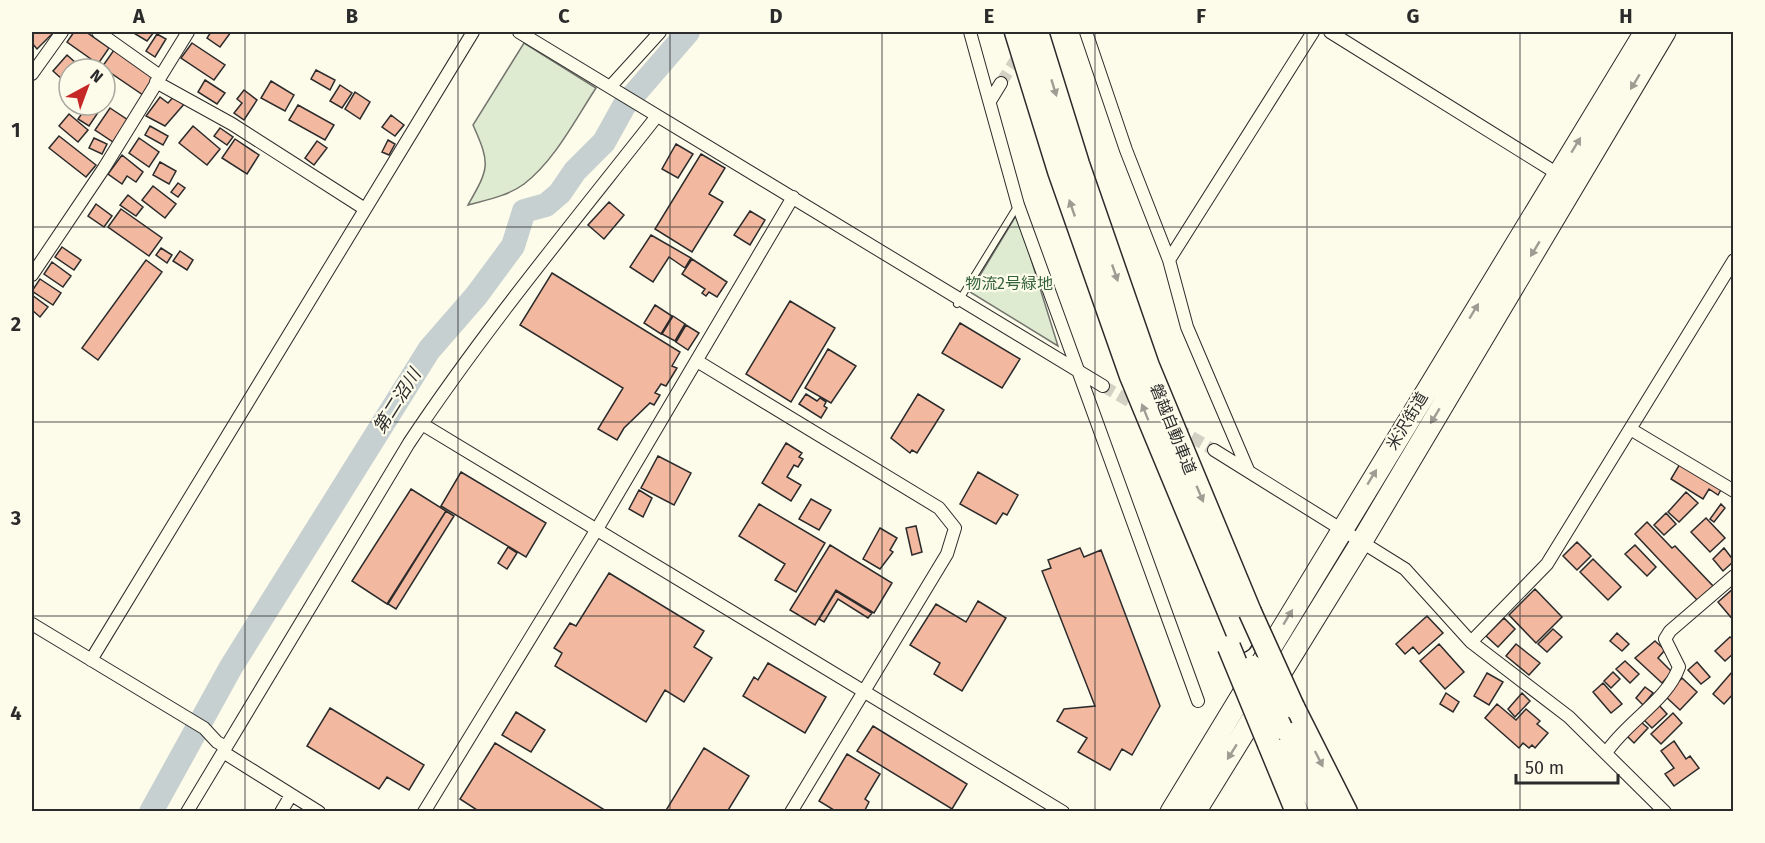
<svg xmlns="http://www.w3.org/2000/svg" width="1765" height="843" font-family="'Fira Sans','Noto Sans JP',sans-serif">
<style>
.green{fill:#deebd1;stroke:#74746e;stroke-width:1.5}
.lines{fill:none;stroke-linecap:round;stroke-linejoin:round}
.river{stroke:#c7d0d0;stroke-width:24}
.building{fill:#f2b8a0;stroke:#2b2b2b;stroke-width:1.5}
.minor-tunnel{stroke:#d3d1c4;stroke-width:12;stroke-dasharray:12 6;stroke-linecap:butt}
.service-casing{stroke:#2b2b2b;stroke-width:8}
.minor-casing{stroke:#2b2b2b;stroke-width:14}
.trunk-casing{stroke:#2b2b2b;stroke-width:23}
.motorway-casing{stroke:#2b2b2b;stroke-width:25}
.service{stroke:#fdfbea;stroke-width:6}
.minor{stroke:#fdfbea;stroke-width:12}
.trunk{stroke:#fdfbea;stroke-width:21}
.motorway{stroke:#fdfbea;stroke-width:22}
.motorway-bridge-casing{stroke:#2b2b2b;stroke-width:25;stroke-linecap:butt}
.motorway-bridge{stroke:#fdfbea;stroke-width:22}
.oneway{fill:#9e9d94}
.grid{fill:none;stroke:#2b2b2b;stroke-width:1.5;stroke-opacity:0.55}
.labels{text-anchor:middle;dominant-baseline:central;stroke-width:4.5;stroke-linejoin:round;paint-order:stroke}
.park-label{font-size:16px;fill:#34623c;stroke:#fdfbea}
.street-label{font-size:16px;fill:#2b2b2b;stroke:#fdfbea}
.water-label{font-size:18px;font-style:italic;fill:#2b2b2b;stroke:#fdfbea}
.neatline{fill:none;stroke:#2b2b2b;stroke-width:2}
.grid-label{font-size:20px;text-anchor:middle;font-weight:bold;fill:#2b2b2b}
</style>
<rect width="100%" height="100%" fill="#fdfbea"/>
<path class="green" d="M524,43L596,88C575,120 555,160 524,184C508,196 486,200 468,205C489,168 491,165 473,125Z
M1017,214L1058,346L970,292Z"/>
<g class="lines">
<path class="river" d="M151,812L231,667L429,350L476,296L513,246L524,211L546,205L560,193L575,171L604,142L624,106L688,32"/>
</g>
<path class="building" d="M32,32H50L52,34L37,49L32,43Z
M74,32H86L109,48L98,64L67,42Z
M132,32H154L147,41Z
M211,32H231L220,47L207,38Z
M157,34L166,39L155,57L146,51Z
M192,43L225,65L214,80L181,58Z
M114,50L154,78L143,95L102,67Z
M67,55L77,64L69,69V73L63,80L53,71Z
M316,70L335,80L330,90L311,79Z
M205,80L225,93L217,104L198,92Z
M271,81L294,95L285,111L261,98Z
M340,85L352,93L342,108L330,101Z
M244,90L257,100L244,120L234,113L242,103L237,99Z
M355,92L370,102L360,119L345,109Z
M176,94L185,103L165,126L146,116L160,97L168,103Z
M88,105H103L89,126L78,119Z
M298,105L334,125L325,140L289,120Z
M110,108L128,120L113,142L95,130Z
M69,114L88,130L78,142L59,126Z
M391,115L404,125L395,136L382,127Z
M150,126L168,136L163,145L145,135Z
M193,126L220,149L207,165L179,143Z
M220,128L233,137L227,145L214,136Z
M59,136L96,165L86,177L49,148Z
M94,138L107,144L102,154L89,148Z
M139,138L159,152L149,167L129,153Z
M235,139L259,155L247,174L222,158Z
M388,140L395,144L389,155L382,152Z
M317,141L327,148L314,165L305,158Z
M676,144L693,154L678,178L662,169Z
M701,154L725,168L709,194L723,202L692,252L655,229Z
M122,155L143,172L136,182L127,176L122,184L108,174Z
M160,162L176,171L169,184L153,175Z
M178,183L185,188L178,197L171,192Z
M153,186L176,204L165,218L142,200Z
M128,195L143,207L136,216L120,205Z
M609,202L624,215L604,239L588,225Z
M96,204L112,216L104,227L88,216Z
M121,209L162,238L149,256L108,227Z
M750,211L765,220L750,245L734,235Z
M651,235L691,258L685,268L669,257L653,282L630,267Z
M62,247L81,260L74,270L55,257Z
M161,248L172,255L167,263L156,255Z
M180,251L193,260L187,270L173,261Z
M692,259L727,282L717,297L709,292L706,296L702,293L705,289L682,274Z
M146,260L162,272L98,360L82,348Z
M52,262L71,276L63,287L44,274Z
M552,273L680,352L672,366L677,368L666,386L661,384L655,393L660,395L654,405L650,403L624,428L617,440L598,429L623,388L520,325Z
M40,279L61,293L53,305L32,291Z
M32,295L48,307L40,317L32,310Z
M790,301L835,328L791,402L746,374Z
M655,305L672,316L661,334L644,323Z
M673,316L685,324L675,341L662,334Z
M960,323L1020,359L1002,388L942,353Z
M686,325L699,333L688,350L676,342Z
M828,349L856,366L831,403L805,388Z
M806,394L817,401L820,398L826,402L824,406L827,408L821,418L799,404Z
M918,394L944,410L917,453L912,450L910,453L891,438Z
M786,443L802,453L799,457L803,459L798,467L794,465L787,477L801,485L791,501L762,483Z
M658,456L691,473L674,505L641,488Z
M1681,462L1722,488L1718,495L1709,489L1703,499L1671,479Z
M461,472L546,523L526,557L441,506Z
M978,472L1018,495L1007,515L1003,513L996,524L960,504Z
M411,489L446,511L387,604L352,581Z
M639,490L652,498L643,517L629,509Z
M1686,492L1698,503L1679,522L1668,512Z
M811,499L831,510L819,530L799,519Z
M759,504L825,543L796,592L775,580L785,564L739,536Z
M1721,504L1725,508L1714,522L1710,519Z
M446,511L454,516L396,609L388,604Z
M1666,513L1676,524L1664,535L1654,525Z
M1706,518L1725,538L1710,552L1691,532Z
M1647,522L1672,548L1675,546L1714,587L1698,601L1635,534Z
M916,526L922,552L912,555L906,528Z
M880,528L897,538L890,550L893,552L880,569L863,559Z
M1577,542L1591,556L1577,570L1563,556Z
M830,545L892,583L874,613L836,590L815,625L790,610Z
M1635,545L1656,567L1647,576L1625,554Z
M508,547L517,553L507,569L498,563Z
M1080,548L1084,557L1101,550L1160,706L1132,755L1122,749L1110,770L1078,752L1087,738L1057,721L1064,709L1095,706L1042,571L1051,568L1048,560Z
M1724,548L1734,561L1723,571L1713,559Z
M1593,559L1621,587L1608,600L1580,572Z
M609,573L704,631L694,647L712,658L684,702L665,690L646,722L555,666L562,653L554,648L570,623L576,626Z
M1734,588V621L1718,602Z
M1535,589L1562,617L1536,643L1509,615Z
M836,591L872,613L868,618L838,599L824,622L819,619Z
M978,601L1006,618L962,691L934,674L940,663L910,645L936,604L966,622Z
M1427,616L1443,633L1419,654L1413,647L1405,654L1396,644Z
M1504,618L1515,629L1498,647L1486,636Z
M1553,629L1562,637L1547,652L1538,644Z
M1617,633L1629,644L1622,651L1610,641Z
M1730,637L1734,640V653L1725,661L1715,651Z
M1655,641L1665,650L1658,658L1672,672L1662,683L1635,658Z
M1439,644L1464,672L1445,689L1420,661Z
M1516,644L1540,663L1529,675L1506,656Z
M1625,661L1639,674L1630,683L1616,669Z
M1697,662L1710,677L1701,684L1688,670Z
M768,663L826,697L805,733L743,696L754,677L758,680Z
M1613,672L1620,679L1611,688L1604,681Z
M1732,672L1734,693L1724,704L1713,694Z
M1487,673L1503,682L1489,705L1474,696Z
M1682,678L1697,692L1680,710L1665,696Z
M1603,683L1622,704L1611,713L1593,692Z
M1645,687L1653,693L1643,705L1636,698Z
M1446,693L1459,702L1453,712L1440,704Z
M1522,693L1530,701L1515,717L1508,709Z
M1657,703L1667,714L1652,728L1642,718Z
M1497,704L1516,720L1526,709L1540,721L1537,724L1548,733L1535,748L1532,745L1529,748L1523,743L1519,748L1485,718Z
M330,708L424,765L409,790L387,777L379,789L307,746Z
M516,712L545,730L531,752L502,735Z
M1673,713L1682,723L1661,744L1651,734Z
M1641,722L1648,728L1634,743L1627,736Z
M873,726L967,784L952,809L857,751Z
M1674,741L1686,759L1690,756L1699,768L1674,786L1665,774L1674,768L1661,751Z
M495,743L608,812H480L460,799Z
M704,748L749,776L727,812H665Z
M847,754L880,774L865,799L869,802L864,812H837L819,801Z"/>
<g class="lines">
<path class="minor-tunnel" d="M1001,83L1022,50
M1103,386L1143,409
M1176,428L1214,450"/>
<g class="service-casing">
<path id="service" d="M957,304L1018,205"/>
</g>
<g class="minor-casing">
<path id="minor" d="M98,32L160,76
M519,32L1103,386
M970,32L1018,205L1198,701
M1086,32L1126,150L1169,260L1187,327L1248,470
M1330,32L1558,174
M32,74L62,32
M156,82L232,124L365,209
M610,87L660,32
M990,101L1001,83
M1169,260L1313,32
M32,275L104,168L188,32
M697,361L939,508L955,528L947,554L791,812
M422,424L1063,812
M1632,430L1734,491
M1214,450L1405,569L1471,642L1569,717L1665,812
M32,624L204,728L217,742L226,747
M1471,642L1547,564L1734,260
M91,660L473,32
M223,752L319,812
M1606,753C1626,722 1667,701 1679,667L1665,639L1670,631L1734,576
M187,812L409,443C485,329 572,224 657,116
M281,812L291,795
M424,812L597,529L793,197"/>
</g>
<g class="trunk-casing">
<path id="trunk" d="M1171,812L1645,32
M1195,812L1362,541L1665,32"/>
</g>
<g class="motorway-casing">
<path id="motorway" d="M1016,32L1059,171L1131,376L1241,641
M1037,32L1078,164L1148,366L1250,612
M1293,707L1346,812
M1281,728L1322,812
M1269,744L1297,812"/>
</g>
<use href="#service" class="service"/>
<use href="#minor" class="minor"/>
<use href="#trunk" class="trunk"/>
<use href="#motorway" class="motorway"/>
<g class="motorway-bridge-casing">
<path id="motorway-bridge" d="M1250,612L1293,707
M1229,647L1269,744
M1253,667L1281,728"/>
</g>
<use href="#motorway-bridge" class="motorway-bridge"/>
</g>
<defs><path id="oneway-solid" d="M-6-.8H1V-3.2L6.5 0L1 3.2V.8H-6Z" transform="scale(1.5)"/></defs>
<g class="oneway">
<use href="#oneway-solid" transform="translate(1635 82) rotate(121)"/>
<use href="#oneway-solid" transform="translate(1054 88) rotate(73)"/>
<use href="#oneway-solid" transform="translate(1576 145) rotate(-59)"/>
<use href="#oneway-solid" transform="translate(1072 208) rotate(-109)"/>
<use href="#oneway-solid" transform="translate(1535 249) rotate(121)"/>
<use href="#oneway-solid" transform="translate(1115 273) rotate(71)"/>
<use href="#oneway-solid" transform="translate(1474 311) rotate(-59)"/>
<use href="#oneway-solid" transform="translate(1145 412) rotate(-112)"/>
<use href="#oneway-solid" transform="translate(1435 416) rotate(121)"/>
<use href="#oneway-solid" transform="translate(1372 477) rotate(-59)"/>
<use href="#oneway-solid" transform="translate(1200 494) rotate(67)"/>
<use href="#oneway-solid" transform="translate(1288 617) rotate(-59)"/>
<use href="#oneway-solid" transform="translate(1232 752) rotate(122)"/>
<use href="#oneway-solid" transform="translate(1319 759) rotate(63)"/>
</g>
<path class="grid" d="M245,32V812M458,32V812M670,32V812M882,32V812M1095,32V812M1307,32V812M1520,32V812M32,227H1734M32,422H1734M32,616H1734"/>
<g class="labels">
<g class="park-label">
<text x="1009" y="283">物流2号緑地</text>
</g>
<g class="street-label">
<text transform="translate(1407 421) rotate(-59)">米沢街道</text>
<text transform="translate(1173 429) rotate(68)">磐越自動車道</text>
</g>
<g class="water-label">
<text transform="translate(397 401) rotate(-58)">第二沼川</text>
</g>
</g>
<rect width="1765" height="843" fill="none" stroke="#fdfbea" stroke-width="66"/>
<g transform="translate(87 87) rotate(41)"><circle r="28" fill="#fdfbea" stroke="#a9a89e" stroke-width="1.5"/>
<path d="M0-4.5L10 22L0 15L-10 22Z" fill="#c62828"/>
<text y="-9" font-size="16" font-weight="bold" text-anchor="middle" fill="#2b2b2b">N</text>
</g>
<path d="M1516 774v9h102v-9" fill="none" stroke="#2b2b2b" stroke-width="3"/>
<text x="1525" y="774" font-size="18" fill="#2b2b2b" stroke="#fdfbea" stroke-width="4.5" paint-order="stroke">50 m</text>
<rect x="33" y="33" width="1699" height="777" class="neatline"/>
<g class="grid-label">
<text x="139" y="23">A</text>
<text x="352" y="23">B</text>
<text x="564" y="23">C</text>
<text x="776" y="23">D</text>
<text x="989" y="23">E</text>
<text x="1201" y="23">F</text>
<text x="1413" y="23">G</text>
<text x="1626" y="23">H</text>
<text x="16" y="137">1</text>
<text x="16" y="331">2</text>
<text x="16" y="525">3</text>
<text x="16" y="720">4</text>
</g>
</svg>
